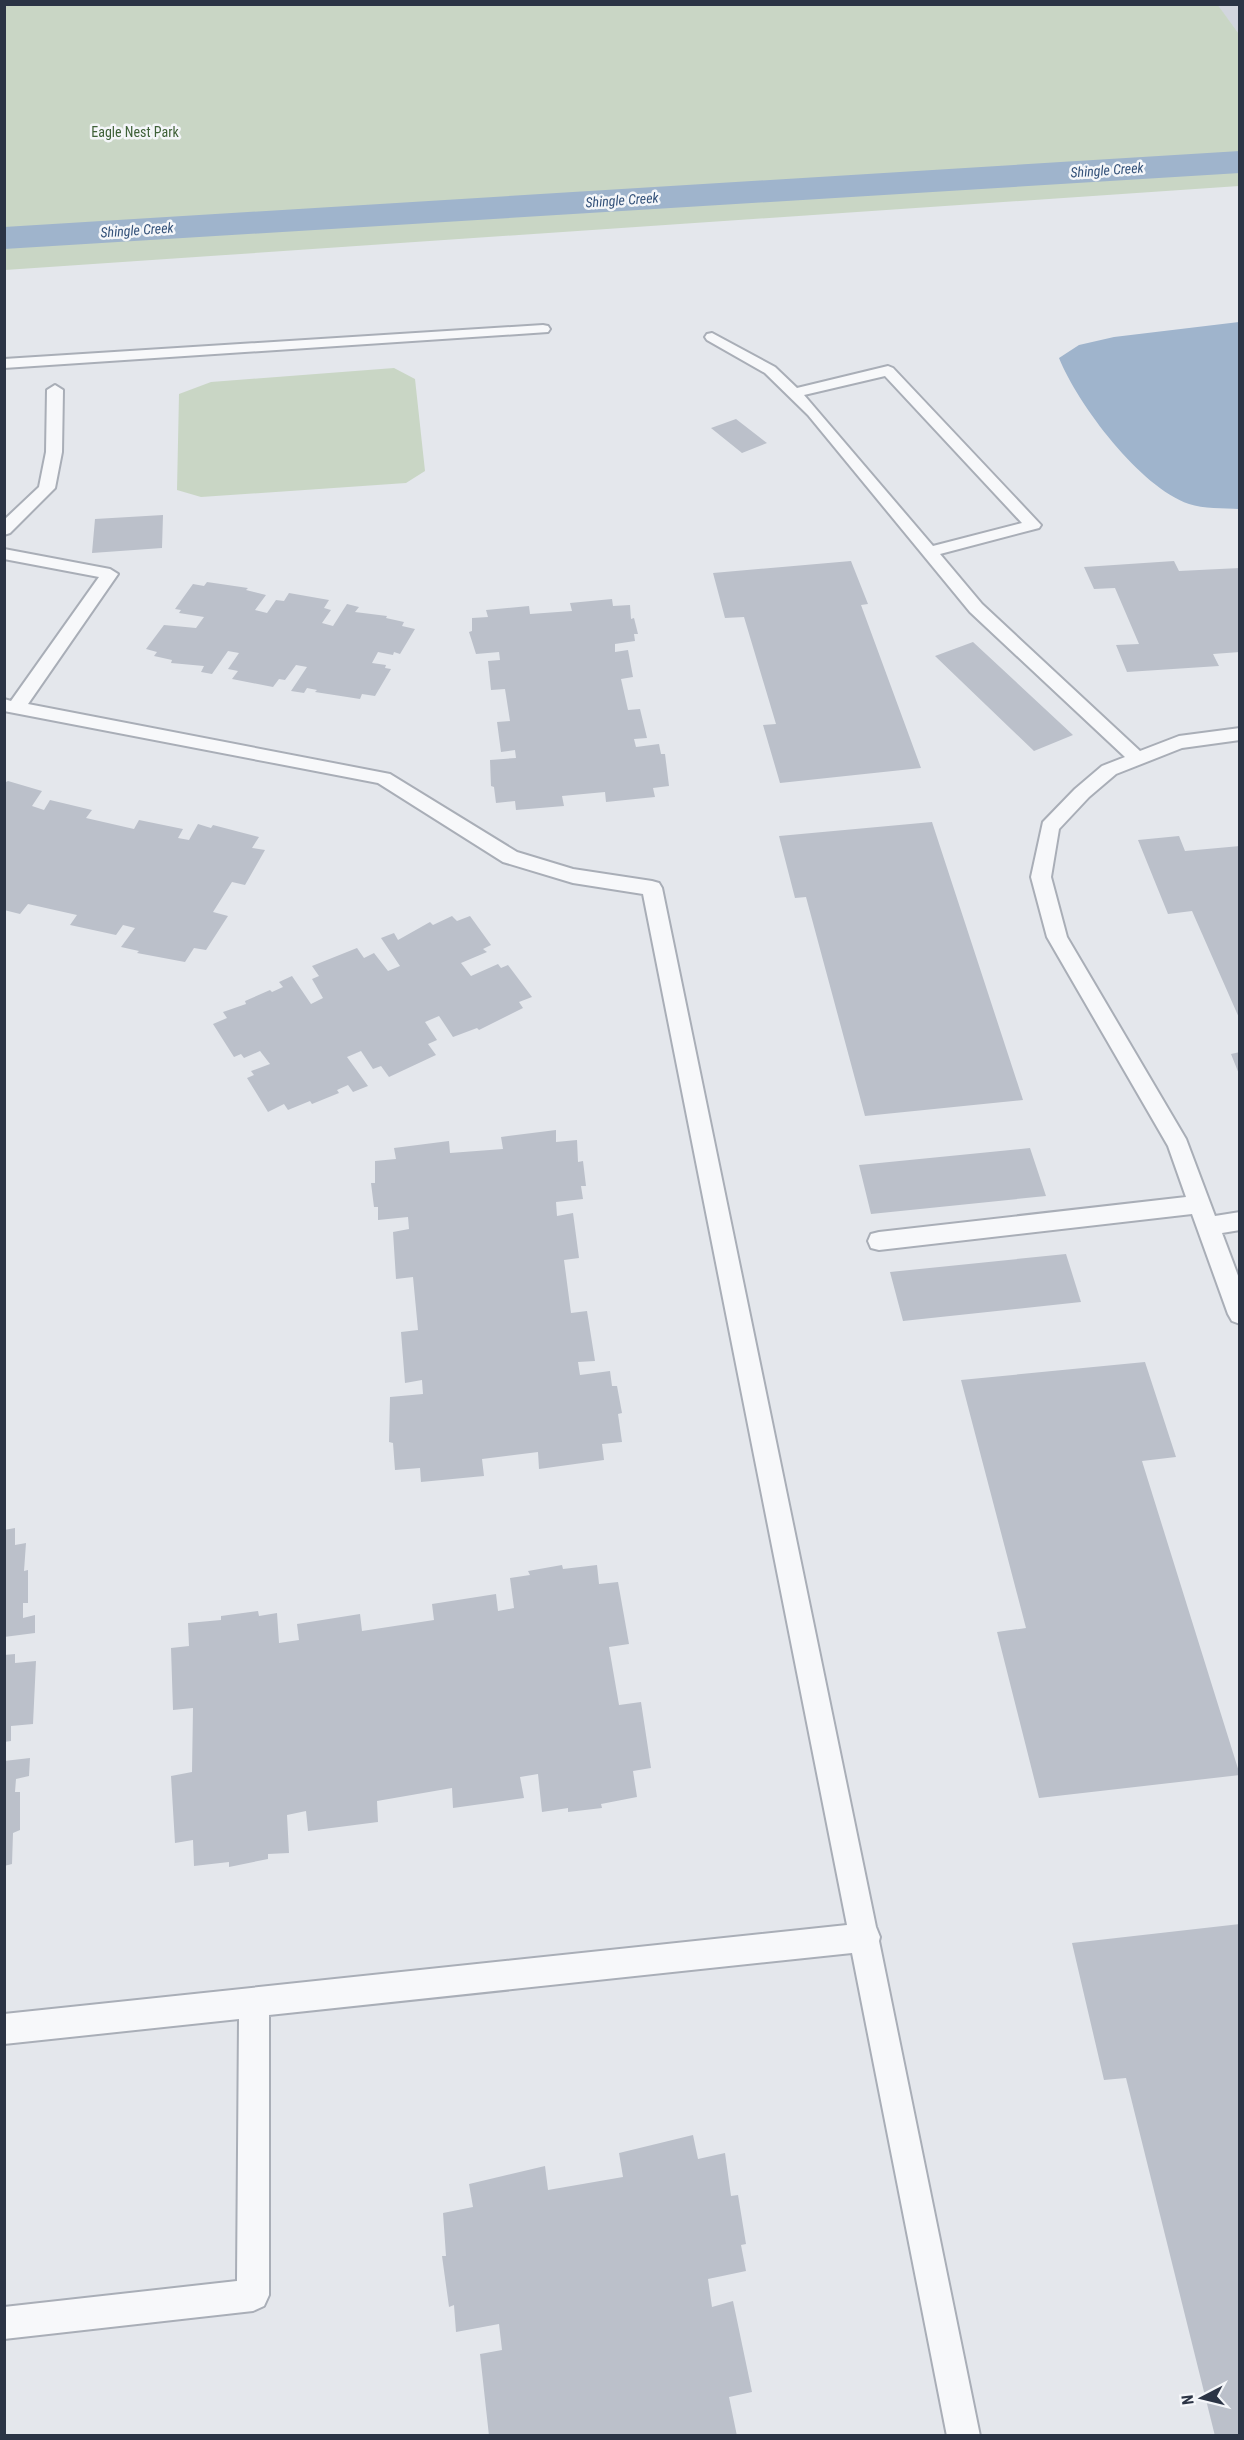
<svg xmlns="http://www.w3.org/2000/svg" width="1244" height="2440" font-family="'Roboto Condensed',sans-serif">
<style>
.built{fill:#d2d6de}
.green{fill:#c9d6c5}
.water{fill:#9fb4cc}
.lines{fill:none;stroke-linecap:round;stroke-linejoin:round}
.canal{fill:#9fb4cc;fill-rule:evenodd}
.building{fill:#bbc0ca}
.service-casing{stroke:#a9aeb7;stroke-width:4}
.service{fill:#f7f8fa;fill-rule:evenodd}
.labels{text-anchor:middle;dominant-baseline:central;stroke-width:5;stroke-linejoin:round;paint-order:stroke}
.far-park-label{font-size:14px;fill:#3f6138;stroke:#f4f6f9}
.far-water-label{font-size:14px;font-style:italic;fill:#34527a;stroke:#f4f6f9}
</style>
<rect width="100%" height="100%" fill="#e4e7ec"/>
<path class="built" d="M1217,5H1239V34Z"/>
<path class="green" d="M1217,4L1239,34V186L5,270V5Z
M394,368L415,379L425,471L406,483L201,497L177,490L179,394L211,382Z"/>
<path class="water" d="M1239,322V509C1224,508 1203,509 1189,504C1140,487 1078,405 1059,358L1079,345L1114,337Z"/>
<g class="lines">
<path class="canal" d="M1240,151V173L4,249V227Z"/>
</g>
<path class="building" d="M736,419L767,443L742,453L711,428Z
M163,515L162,548L92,553L95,519Z
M851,561L868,604L861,605L921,768L780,783L763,725L776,724L744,617L725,618L713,573Z
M1174,561L1179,571L1240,568V652L1213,654L1219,666L1127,672L1116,645L1139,644L1115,588L1094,589L1084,567Z
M207,582L248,588L246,590L266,595L255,610L267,613L276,600L284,601L289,593L329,600L324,608L331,610L322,623L333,626L347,604L359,607L355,612L387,616L386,618L404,622L402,626L415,629L400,654L394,652L393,655L378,652L372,663L386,665L385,668L391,669L375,696L362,694L360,699L315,692L317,690L307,688L304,693L291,691L307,667L296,665L285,680L279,679L273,687L232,679L238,671L228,669L239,653L228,651L212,674L201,672L204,666L171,663L172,660L154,656L157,652L146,649L164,625L196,628L204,617L179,613L181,610L175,609L193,584L204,586Z
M612,599L613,606L630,605L631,619L634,618L638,634H634L635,641L615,644V652L628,650L633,677L621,679L628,710L640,709L647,738L634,739L636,747L659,744L661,754H665L669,786L653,788L655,797L606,802L605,792L562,796L564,806L516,810L515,801L496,803L494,787L491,786L490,760L516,758L515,750L501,752L497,722L510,721L505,689L491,690L488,661L500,660L499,652L476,654L469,632L472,631V618L488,617L486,610L529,606L530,614L572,611L570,603Z
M973,642L1073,735L1034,751L935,656Z
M8,781L42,791L32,806L44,810L50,800L92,810L86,818L134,829L139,820L183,829L178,838L189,840L198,824L211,828L213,825L259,837L252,848L265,850L245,885L232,882L213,912L228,916L206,950L194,948L185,962L137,953L139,951L121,947L135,928L123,925L116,935L70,925L77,915L28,904L20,914L4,910V783Z
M932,822L1023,1100L865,1116L806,897L795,898L779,836Z
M1179,836L1185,851L1240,846V1020L1192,911L1168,914L1138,840Z
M452,916L457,921L470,916L491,945L483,949L487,952L461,963L471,976L498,964L501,968L508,965L532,997L519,1002L523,1008L479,1030L477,1028L453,1037L439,1016L425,1022L437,1040L428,1044L436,1055L389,1077L381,1066L373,1069L361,1051L347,1057L368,1086L353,1092L348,1085L337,1090L339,1093L312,1104L310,1101L288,1110L284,1104L268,1112L247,1078L254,1075L251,1071L270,1064L260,1051L244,1058L241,1054L234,1057L213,1024L227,1018L223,1012L246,1004L245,1001L270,990L272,992L283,987L279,982L292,976L311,1004L323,998L312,979L319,976L312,966L357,948L364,958L374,953L388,971L400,966L381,938L394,933L398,940L430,922L433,925Z
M1240,1052V1074H1239L1231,1054Z
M556,1130V1142L577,1140L578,1162L583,1161L586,1186H581L583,1199L556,1202L557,1216L573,1213L579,1258L564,1260L571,1313L587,1311L595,1361L578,1362L580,1375L610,1371L612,1386H617L622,1413L618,1414L622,1442L602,1444L604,1460L539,1469L538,1452L482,1459L484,1476L421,1482L420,1468L395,1470L393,1443L389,1442L390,1397L423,1394L422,1380L405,1383L401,1332L418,1330L413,1277L396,1279L393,1232L409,1229L408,1217L378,1220V1207H374L371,1183H375V1161L396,1159L394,1148L449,1141L450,1153L503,1149L501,1137Z
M1030,1148L1046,1196L871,1214L859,1165Z
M1066,1254L1081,1302L903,1321L890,1272Z
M1145,1362L1176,1457L1142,1461L1240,1775L1039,1798L997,1632L1026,1628L961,1380Z
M15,1528V1545L26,1543L24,1571L28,1570V1603H23V1618L35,1615V1633L4,1637V1530Z
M562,1565L563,1569L597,1565L599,1584L618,1582L629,1644L609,1647L619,1705L641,1702L651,1768L633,1771L637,1797L601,1804L602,1808L568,1812V1808L542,1812L538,1774L520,1777L524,1798L453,1808L452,1788L377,1801L378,1822L308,1831L306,1811L287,1815L289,1853L268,1854V1859L229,1867V1862L194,1866L193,1840L175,1843L171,1776L192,1772L193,1708L173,1710L171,1648L189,1646L188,1623L221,1620V1616L258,1611L259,1616L277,1613L279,1643L299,1640L297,1624L360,1614L362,1631L434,1620L432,1604L496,1594L498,1611L514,1608L510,1578L530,1575L528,1571Z
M15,1654V1663L36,1661L33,1724L11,1726V1741L4,1742V1655Z
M30,1758L29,1776L16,1779L15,1792H20V1830L13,1833L12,1864L4,1866V1761Z
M1240,1924V2436H1215L1126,2078L1104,2080L1072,1943Z
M693,2135L698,2159L725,2153L731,2196L738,2195L746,2244L741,2245L746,2271L708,2279L712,2307L733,2301L752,2392L729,2397L737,2436H489L480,2354L502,2350L499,2324L456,2332L454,2305L449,2307L442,2256H446L443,2213L473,2207L469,2184L545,2166L548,2190L623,2177L619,2153Z"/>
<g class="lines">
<g class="service-casing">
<path id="service" d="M543,325L548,326L550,329L548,332L4,368V359Z
M712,333L775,367L797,388L888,366L893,368L1041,525L1039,528L940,554L982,604L1140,751L1179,736L1240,728V740L1182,748L1116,774L1089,797L1059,829L1051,877L1067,937L1186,1139L1215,1216L1240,1212V1230L1222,1233L1240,1281V1324L1232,1321L1228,1314L1192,1214L879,1250L871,1248L868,1241L871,1234L879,1232L1186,1197L1168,1146L1047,937L1031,877L1043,822L1075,789L1102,766L1125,757L970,612L808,415L765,373L707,340L705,337L707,334ZM885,376L1022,523L933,546L804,395Z
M55,385L63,390L62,452L55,488L10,533L4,535V520L39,487L46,452L47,390Z
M4,549L110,569L118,574L28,704L390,774L517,852L573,869L652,881L659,883L662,888L876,1927L880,1937L879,1941L980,2436H947L852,1953L269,2015V2295L264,2306L253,2311L4,2339V2307L237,2281L239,2019L4,2044V2014L847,1925L643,894L573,883L503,862L378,783L4,711V699L11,701L99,577L4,559Z"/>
</g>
<use href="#service" class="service"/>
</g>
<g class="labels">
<g class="far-park-label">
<text x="135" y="132">Eagle Nest Park</text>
</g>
<g class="far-water-label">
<text transform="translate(1107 170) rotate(-4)">Shingle Creek</text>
<text transform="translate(622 200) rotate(-4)">Shingle Creek</text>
<text transform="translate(137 230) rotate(-4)">Shingle Creek</text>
</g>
</g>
<rect width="1244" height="2440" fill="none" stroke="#2b3445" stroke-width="12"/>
<g transform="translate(1202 2398) rotate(263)" stroke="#f4f6f9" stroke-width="4.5" paint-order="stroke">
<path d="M0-4.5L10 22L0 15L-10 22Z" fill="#2b3445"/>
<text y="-9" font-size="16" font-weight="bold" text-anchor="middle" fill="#2b3445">N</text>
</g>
</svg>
